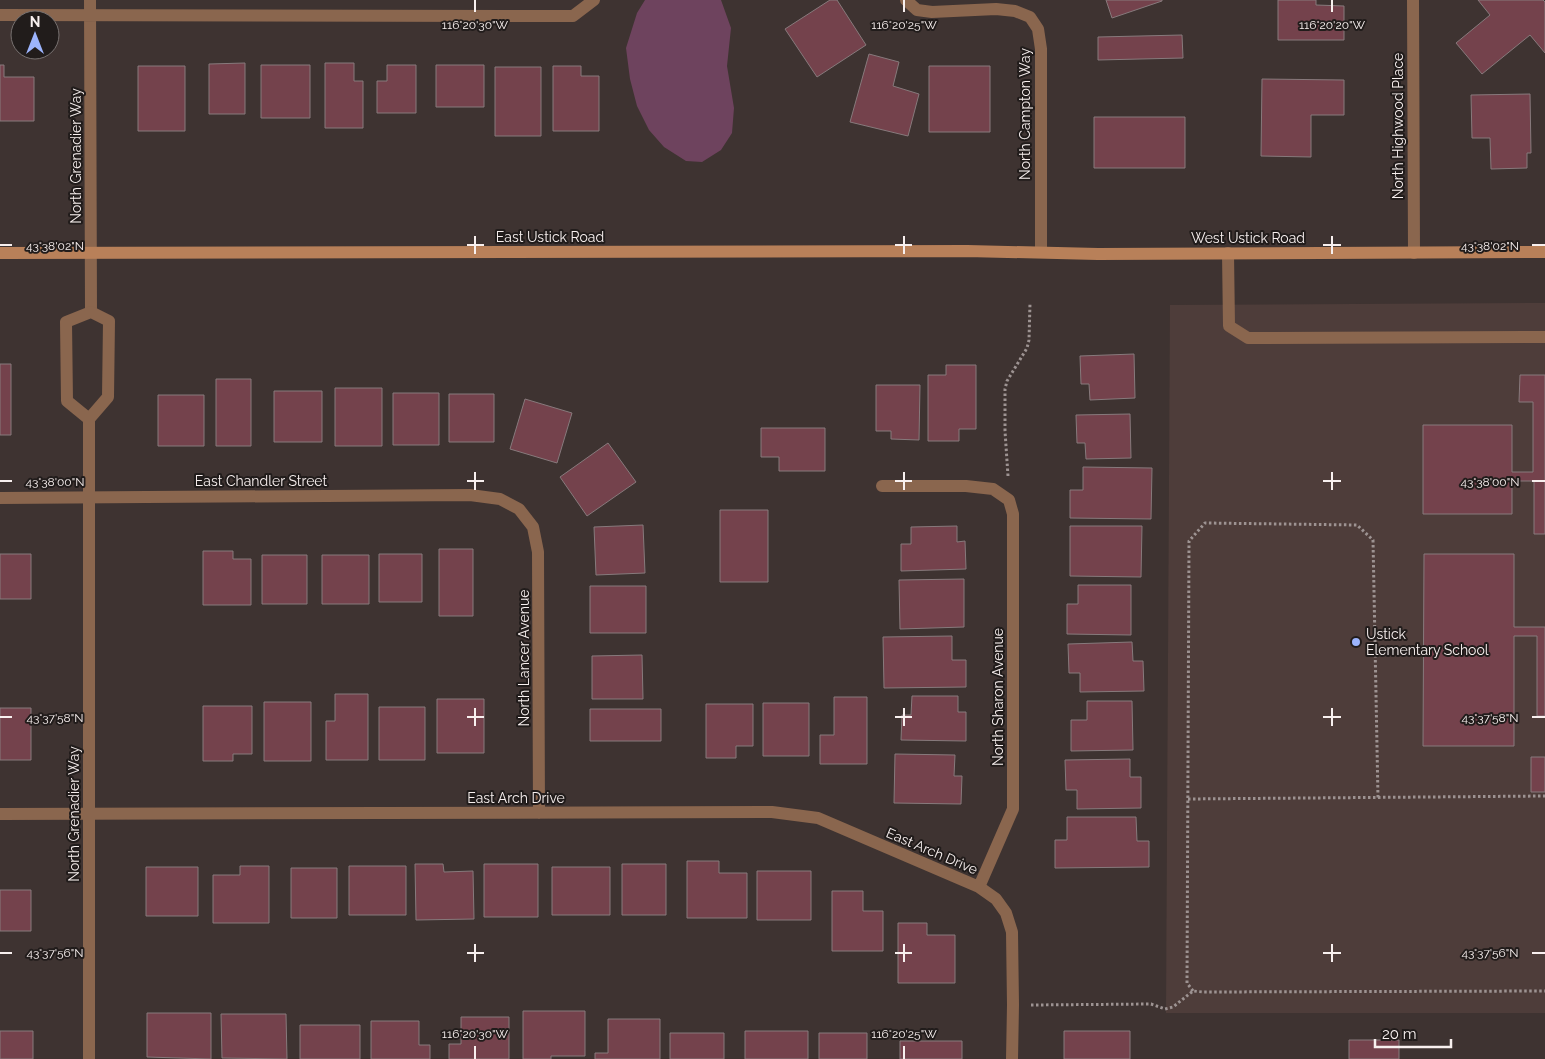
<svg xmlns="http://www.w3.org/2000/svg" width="1545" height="1059" font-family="Raleway,sans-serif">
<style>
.built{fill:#4e3d3a}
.water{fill:#6e435e}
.building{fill:#74424c;stroke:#877a7c}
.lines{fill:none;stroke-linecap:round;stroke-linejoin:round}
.path{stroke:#9d9392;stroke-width:3;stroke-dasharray:2.5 2.5;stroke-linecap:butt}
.service{stroke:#8a664e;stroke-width:12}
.minor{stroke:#8a664e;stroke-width:12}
.tertiary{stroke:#8a664e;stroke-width:12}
.secondary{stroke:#b88059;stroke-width:12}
.ticks{fill:none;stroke:#f8f0ef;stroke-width:2}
.poi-dot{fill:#9cb4fd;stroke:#211c1b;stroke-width:2}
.labels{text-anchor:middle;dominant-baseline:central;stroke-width:4;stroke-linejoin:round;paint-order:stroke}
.street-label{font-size:14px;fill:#f8f0ef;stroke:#211c1b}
.poi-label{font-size:14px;fill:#f8f0ef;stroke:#211c1b;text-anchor:start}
.ticks-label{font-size:12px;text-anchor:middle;fill:#f8f0ef;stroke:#211c1b;stroke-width:4;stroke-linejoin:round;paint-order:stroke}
</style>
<rect width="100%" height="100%" fill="#3e3331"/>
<path class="built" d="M1545,303V1013H1166L1170,305Z"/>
<path class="water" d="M645,0H721L731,28L727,66L734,108L732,133L721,150L702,162L686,161L664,147L649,130L637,106L630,79L626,48L637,13Z"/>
<path class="building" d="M830,0H837L866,45L817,77L785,29Z
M1106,0H1162V1L1112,18Z
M1278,0H1316V5L1344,6V40H1278Z
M1478,0H1543L1545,2V53L1530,35L1482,74L1456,43L1490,15Z
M1182,35L1183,58L1098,60V37Z
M869,54L899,62L893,86L919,94L908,136L850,122Z
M245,63V114H209V64Z
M325,63H354V81H363V128H325Z
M0,65H4V77H34V121H0Z
M261,65H310V118H261Z
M387,65H416V113H377V81H387Z
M436,65H484V107H436Z
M138,66H185V131H138Z
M553,66H581V76H599V131H553Z
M929,66H990V132H929Z
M495,67H541V136H495Z
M1262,79L1344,80V115H1311V157L1261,156Z
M1530,94L1531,153H1527V168L1491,169L1490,138H1472L1471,95Z
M1094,117H1185V168H1094Z
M1134,354L1135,398L1090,400L1089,384H1081L1080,356Z
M0,364H11V435H0Z
M946,365H976V429H959V441H928V375H946Z
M1520,375H1545V534H1534V481H1512V514H1423V425H1512V472H1533V402H1519Z
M216,379H251V446H216Z
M876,385H920L919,440L891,439V431H876Z
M335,388H382V446H335Z
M274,391H322V442H274Z
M393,393H439V445H393Z
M449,394H494V442H449Z
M158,395H204V446H158Z
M525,399L572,413L557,463L510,449Z
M1130,414L1131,458L1086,459L1085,443H1077L1076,415Z
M761,428H825V471H779V457H761Z
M608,443L636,482L587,516L560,477Z
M1083,467L1152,468L1151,519L1070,518V490H1083Z
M720,510H768V582H720Z
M643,525L645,573L596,575L594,527Z
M957,526V542L965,541L966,569L901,571V544H911V527Z
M1070,526H1142L1141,577L1070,576Z
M439,549H473V616H439Z
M203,551H233V559H251V605H203Z
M0,554H31V599H0Z
M379,554H422V602H379Z
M1424,554H1514V627H1545V716H1537V636H1514V746H1423Z
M262,555H307V604H262Z
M322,555H369V604H322Z
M964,579V627L900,629L899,580Z
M1078,585H1131V635L1067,634V604H1078Z
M590,586H646V633H590Z
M952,636V660H966V687L884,688L883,637Z
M1132,642L1133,661H1143L1144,691L1080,692V673H1069L1068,644Z
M642,655L643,699H592V656Z
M335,694H368V760H326V721H335Z
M912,696H958V712H966V741L901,740L902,715H911Z
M834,697H867V764H820V735H834Z
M437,699H484V753H437Z
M1087,701H1132L1133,750L1071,751V720H1087Z
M264,702H311V761H264Z
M763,703H809V756H763Z
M706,704H753V746H736V758H706Z
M203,706H252V754H233V761H203Z
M379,707H425V760H379Z
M0,708H31V760H0Z
M590,709H661V741H590Z
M895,754L955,755L954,776H962L961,804L894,803Z
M1531,757H1545V792H1531Z
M1130,759V777H1141V808L1077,809V790H1066L1065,760Z
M1067,817H1136L1137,841H1149V867L1055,868V840H1067Z
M687,861H719V873H747V918H687Z
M415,864H443L444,872L473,871L474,919L416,920Z
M484,864H538V917H484Z
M622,864H666V915H622Z
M240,866H269V923H213V875H240Z
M349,866H406V915H349Z
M146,867H198V916H146Z
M552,867H610V915H552Z
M291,868H337V918H291Z
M757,871H811V920H757Z
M0,890H31V931H0Z
M832,891H863V911H883V951H832Z
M898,923H927V935H955V983H898Z
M523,1011H585V1056H551V1059H523Z
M147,1013H211V1059L147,1057Z
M221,1014H286L287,1059L222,1058Z
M461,1017H509V1059H449V1044H461Z
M608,1019H660V1059H595V1053H608Z
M371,1021H419V1045H430V1059H371Z
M300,1025H360V1059H300Z
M0,1031H33V1059H0Z
M745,1031H808V1059H745Z
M1064,1031H1130V1059H1064Z
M670,1033H724V1059H670Z
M819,1033H867V1059H819Z
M1349,1040H1399V1059H1349Z
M900,1041H962V1059H900Z"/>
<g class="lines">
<path class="path" d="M1008,476L1005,431V389L1007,381L1027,348L1029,340L1030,303
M1188,799L1545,796
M1193,991L1187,983L1189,541L1205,523L1357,525L1373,540L1378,798
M1031,1005L1151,1004L1165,1009L1173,1007L1193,991L1203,992L1545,991"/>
<path class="service" d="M1228,253L1229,326L1248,338L1545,337"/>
<path class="minor" d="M90,0L91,312
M906,0L917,10L932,12L996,9L1015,11L1030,17L1038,29L1041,49V252
M1413,0L1414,253
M0,15L573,16L594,0
M882,486H966L993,489L1009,500L1013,514V809L979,887
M0,498L470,495L500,499L519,509L533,527L538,552L539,813
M0,814L772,812L818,818L979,887L996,899L1006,913L1012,932L1013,1005L1012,1059"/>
<path class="tertiary" d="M91,312L109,321L108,397L89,419L67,401L66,322Z
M89,1059V419"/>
<path class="secondary" d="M0,253L967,251L1098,254L1545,252"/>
</g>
<path class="ticks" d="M475,0V12M904,0V12M1332,0V12M475,236V254M904,236V254M1332,236V254M0,245H12M467,245H484M895,245H912M1323,245H1341M1532,245H1545M475,472V490M904,472V490M1332,472V490M0,481H12M467,481H484M895,481H912M1323,481H1341M1532,481H1545M475,708V726M904,708V726M1332,708V726M0,717H12M467,717H484M895,717H912M1323,717H1341M1532,717H1545M475,944V962M904,944V962M1332,944V962M0,953H12M467,953H484M895,953H912M1323,953H1341M1532,953H1545M475,1046V1059M904,1046V1059"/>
<circle class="poi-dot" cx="1356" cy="642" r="5"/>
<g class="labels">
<g class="street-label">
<text transform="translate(1025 114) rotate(-90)">North Campton Way</text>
<text transform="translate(1398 126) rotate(-90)">North Highwood Place</text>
<text transform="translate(76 156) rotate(-90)">North Grenadier Way</text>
<text x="550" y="237">East Ustick Road</text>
<text x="1248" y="238">West Ustick Road</text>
<text x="261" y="481">East Chandler Street</text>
<text transform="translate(524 658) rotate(-90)">North Lancer Avenue</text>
<text transform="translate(998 697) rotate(-90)">North Sharon Avenue</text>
<text x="516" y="798">East Arch Drive</text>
<text transform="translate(74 814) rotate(-90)">North Grenadier Way</text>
<text transform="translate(932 851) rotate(23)">East Arch Drive</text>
</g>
<g class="poi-label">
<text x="1366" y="634">Ustick<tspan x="1366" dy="16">Elementary School</tspan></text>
</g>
</g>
<g class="ticks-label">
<text x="475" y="29">116°20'30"W</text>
<text x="904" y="29">116°20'25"W</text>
<text x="1332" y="29">116°20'20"W</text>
<text x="55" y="250">43°38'02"N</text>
<text x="1490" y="250">43°38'02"N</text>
<text x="55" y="486">43°38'00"N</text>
<text x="1490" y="486">43°38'00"N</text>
<text x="55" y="722">43°37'58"N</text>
<text x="1490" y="722">43°37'58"N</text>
<text x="55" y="957">43°37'56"N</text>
<text x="1490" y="957">43°37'56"N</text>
<text x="475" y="1038">116°20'30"W</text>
<text x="904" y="1038">116°20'25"W</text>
</g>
<g transform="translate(35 35)"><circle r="24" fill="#211c1b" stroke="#777170"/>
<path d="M0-4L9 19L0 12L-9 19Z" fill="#9cb4fd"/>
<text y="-8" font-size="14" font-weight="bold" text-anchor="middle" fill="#f8f0ef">N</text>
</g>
<path d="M1375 1039v8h76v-8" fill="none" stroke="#f8f0ef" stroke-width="2.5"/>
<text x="1382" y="1039" font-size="15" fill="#f8f0ef" stroke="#211c1b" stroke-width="4" paint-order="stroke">20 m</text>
</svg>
